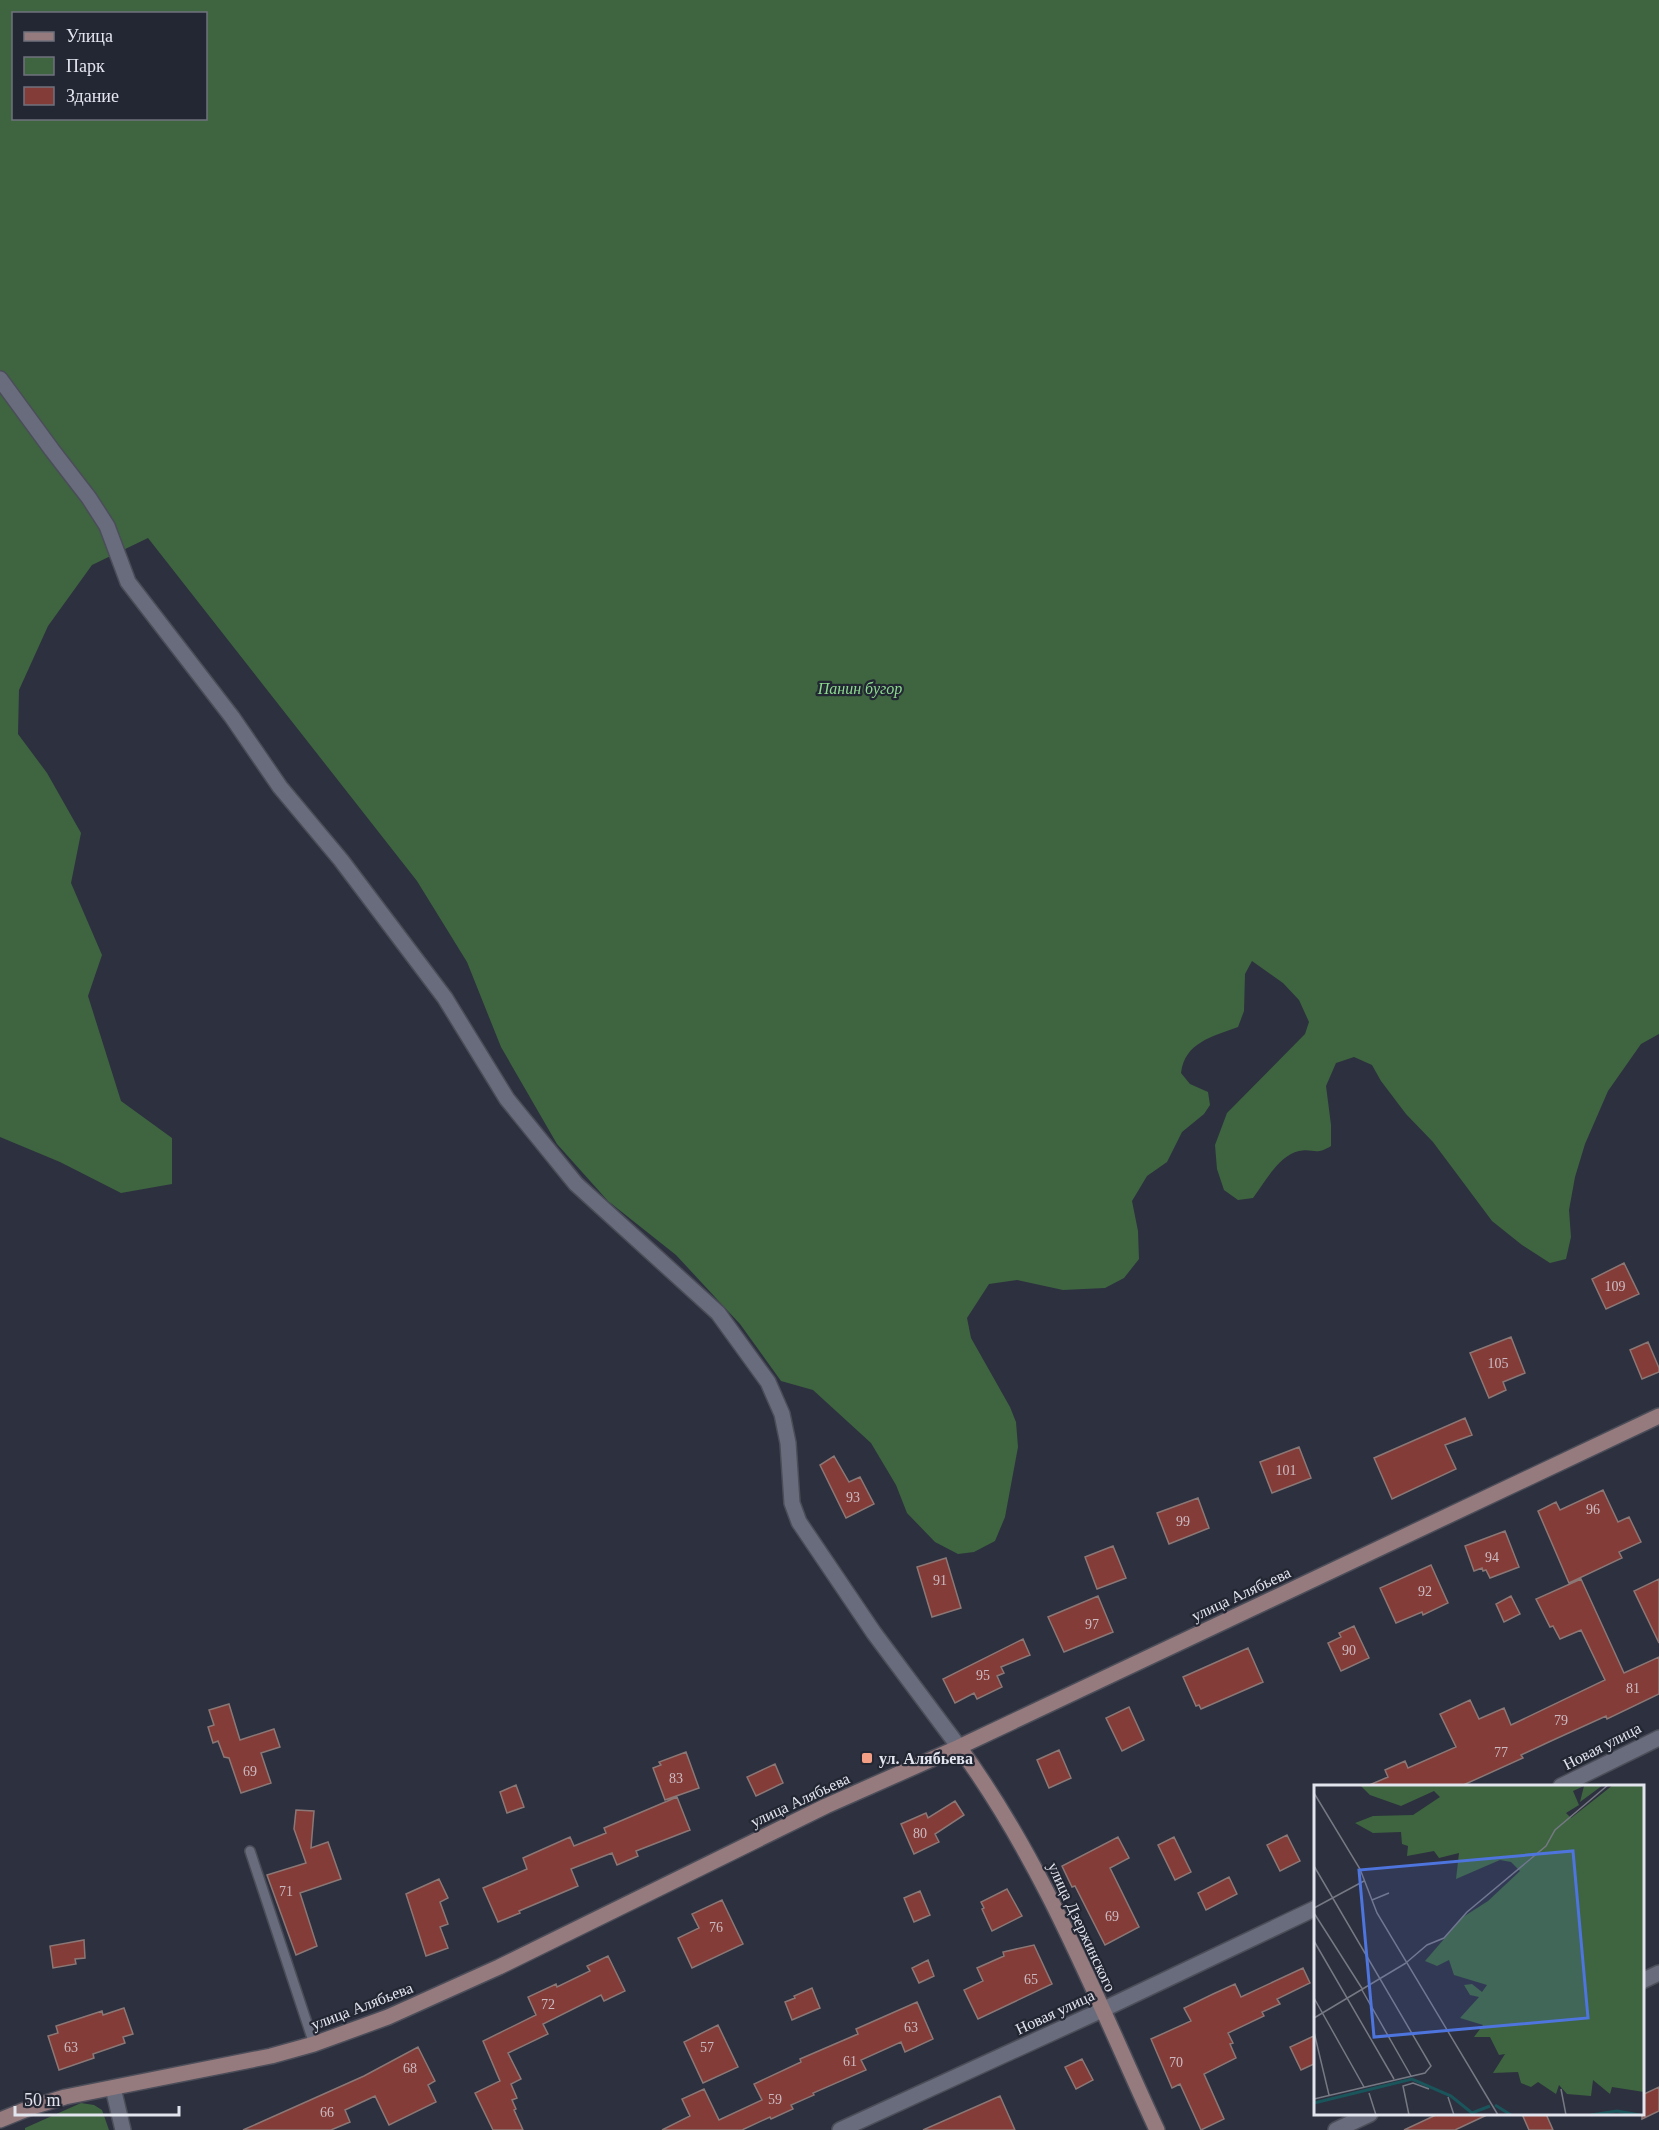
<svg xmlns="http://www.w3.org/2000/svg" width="1659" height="2130" font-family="Georgia,serif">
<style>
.green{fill:#3e6540;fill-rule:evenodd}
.building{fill:#843c39;stroke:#8b7876;stroke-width:1.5}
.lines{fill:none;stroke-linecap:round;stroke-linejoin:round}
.service-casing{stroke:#4b4d59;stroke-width:12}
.minor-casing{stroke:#4b4d59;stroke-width:18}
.secondary-casing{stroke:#4b4d59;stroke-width:18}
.service{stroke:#696c7c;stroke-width:9}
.minor{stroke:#696c7c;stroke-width:15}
.secondary{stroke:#957a7e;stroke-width:15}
.poi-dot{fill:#f39f85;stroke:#232633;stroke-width:2}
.labels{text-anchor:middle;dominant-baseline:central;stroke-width:4.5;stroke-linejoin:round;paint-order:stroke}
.number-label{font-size:14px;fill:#cbbbc1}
.park-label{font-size:16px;font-style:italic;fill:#8bda8e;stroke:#232633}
.street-label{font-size:16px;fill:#e3e5ee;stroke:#232633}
.poi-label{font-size:16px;font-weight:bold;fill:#e3e5ee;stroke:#232633;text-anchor:start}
.inset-river{fill:none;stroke:#1a555c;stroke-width:3}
.inset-road{fill:none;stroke:#767884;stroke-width:1.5}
.view{fill:#4e74de;fill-opacity:0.15;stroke:#4e74de;stroke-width:3}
.inset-edge{fill:none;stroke:#e3e5ee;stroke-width:3}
</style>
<rect width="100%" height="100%" fill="#2d303e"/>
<path class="green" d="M0,0H1659V1034L1641,1044L1608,1091L1585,1144L1575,1177L1569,1210L1571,1237L1566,1259L1550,1263L1522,1245L1492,1221L1433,1142L1406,1114L1381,1081L1372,1065L1354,1057L1336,1063L1326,1086L1331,1125V1146C1315,1156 1314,1148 1299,1151C1278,1156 1266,1181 1253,1198L1238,1200L1224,1190L1217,1169L1215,1145L1227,1113L1305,1034L1309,1022L1299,1000L1283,983L1252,961L1245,974L1244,1011L1238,1027C1212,1037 1185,1042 1181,1073L1190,1084L1208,1092L1210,1105L1204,1114L1182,1132L1167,1162L1147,1176L1132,1201L1138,1231L1139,1259L1124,1278L1105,1288L1063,1290L1017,1280L989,1284L967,1318L971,1338L1010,1407L1016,1422L1018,1447L1005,1517L995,1541L974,1552L958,1554L935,1542L907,1513L896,1485L871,1443L813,1390L781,1381L740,1324L676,1255L608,1201L557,1144L501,1047L467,962L417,881L148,538L92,565L48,626L19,690L18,734L47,773L81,833L71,883L102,955L88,996L121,1101L172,1138V1184L121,1193L60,1162L0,1137ZM14,14H206V118H14Z
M81,2103L94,2105L102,2110L109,2130H25V2128Z"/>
<path class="building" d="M1624,1263L1639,1294L1606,1309L1592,1279Z
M1511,1337L1525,1373L1503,1382L1506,1390L1489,1398L1470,1353Z
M1648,1342L1659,1368V1372L1642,1379L1630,1350Z
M1465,1418L1472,1435L1445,1445L1456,1469L1392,1499L1374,1458Z
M1299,1447L1311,1478L1272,1493L1260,1462Z
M834,1456L849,1482L860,1477L874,1504L846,1518L820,1465Z
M1603,1490L1618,1522L1629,1517L1641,1542L1619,1552L1622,1558L1569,1583L1538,1511L1556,1502L1560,1510Z
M1198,1498L1209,1528L1169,1544L1157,1513Z
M1505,1531L1519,1567L1490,1578L1486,1570L1483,1571L1482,1568L1474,1571L1465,1546Z
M1113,1546L1126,1578L1097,1589L1085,1557Z
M946,1558L961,1608L932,1617L917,1567Z
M1431,1565L1448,1603L1423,1615L1422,1612L1396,1623L1380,1588Z
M1581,1579L1624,1673L1659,1657V1694L1607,1719L1606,1716L1551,1741L1521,1755L1523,1758L1461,1786H1367L1388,1777L1385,1770L1405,1761L1408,1768L1456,1747L1440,1714L1470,1700L1479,1719L1504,1708L1511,1725L1605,1680L1581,1630L1560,1639L1553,1626L1550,1627L1536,1599Z
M1659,1579V1643L1634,1591Z
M1098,1596L1113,1632L1064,1652L1048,1617Z
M1511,1596L1520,1614L1504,1622L1496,1604Z
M1354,1626L1369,1658L1341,1671L1328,1643L1341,1637L1339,1633Z
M1023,1639L1030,1655L1001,1667L1004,1673L997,1676L1002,1687L977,1699L974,1693L955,1703L943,1679Z
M1248,1648L1263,1682L1201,1709L1199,1705L1196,1706L1183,1677Z
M229,1704L240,1740L274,1729L280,1747L261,1753L271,1783L241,1793L229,1758L224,1757L218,1741L213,1743L208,1727L214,1725L209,1710Z
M1129,1707L1144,1740L1122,1751L1106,1718Z
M1059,1750L1071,1778L1049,1788L1037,1760Z
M686,1752L699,1788L665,1800L653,1768L661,1765L659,1762Z
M775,1764L783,1783L756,1796L747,1777Z
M516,1785L524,1807L507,1813L500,1792Z
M677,1797L690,1830L636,1851L638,1856L617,1865L612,1853L571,1869L578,1886L519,1911L520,1913L498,1922L483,1888L527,1869L523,1858L570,1837L574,1846L606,1833L604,1828Z
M955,1801L964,1815L935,1834L939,1842L914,1854L901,1824L926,1813L928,1818Z
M296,1810L314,1811L311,1848L328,1842L341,1879L300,1893L317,1946L296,1955L267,1875L306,1863L294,1829Z
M1287,1835L1300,1861L1280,1871L1267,1845Z
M1118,1837L1129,1858L1110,1868L1139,1927L1105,1945L1075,1886L1072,1887L1062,1866Z
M1174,1837L1191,1872L1175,1880L1158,1845Z
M1229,1877L1237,1894L1206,1910L1198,1893Z
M439,1879L448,1898L440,1902L448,1924L440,1927L448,1948L426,1956L406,1894Z
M1007,1889L1022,1916L992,1931L982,1909L984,1908L981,1902Z
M920,1891L930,1915L914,1922L904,1898Z
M722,1900L743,1944L692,1968L678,1938L699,1928L692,1914Z
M84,1940L85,1958L75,1959L76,1964L53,1968L50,1946Z
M1034,1945L1052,1984L978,2019L964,1990L983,1981L977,1968L1004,1956L1003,1952Z
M608,1956L625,1991L604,2001L601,1995L543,2024L548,2034L508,2053L521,2079L511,2084L517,2098L512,2100L516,2109L514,2110L523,2130H493L475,2093L500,2081L483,2041L536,2015L528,1997L556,1984L557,1987L590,1971L587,1966Z
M928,1960L934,1976L919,1983L912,1968Z
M1303,1968L1310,1983L1277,1999L1280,2004L1262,2012L1264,2016L1228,2033L1233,2043L1230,2044L1236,2058L1204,2074L1224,2119L1201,2130L1180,2084L1172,2088L1151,2039L1191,2021L1184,2008L1213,1994L1235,1984L1241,1997Z
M812,1988L820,2008L792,2020L785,2002L795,1998L794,1996Z
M917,2002L933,2039L905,2052L901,2042L861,2060L866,2070L813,2093L814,2095L791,2105L793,2109L771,2119L770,2117L742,2130H662L690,2116L682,2099L704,2089L719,2120L762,2100L754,2084L801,2062L800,2059L858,2034L856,2029Z
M124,2008L133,2034L123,2037L125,2043L93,2054L94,2058L59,2070L48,2036L58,2033L56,2026L102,2011L103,2015Z
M718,2025L738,2067L703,2083L684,2042Z
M1316,2035V2063L1301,2070L1290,2047Z
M418,2047L435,2081L428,2085L436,2102L389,2125L375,2096L345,2110L350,2122L331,2130H243L364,2076Z
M1082,2059L1093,2080L1076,2089L1065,2067Z
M1659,2087V2111L1642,2119V2095Z
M1000,2096L1015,2130H923Z
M1438,2114H1489L1455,2130H1404Z
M1522,2114H1546L1553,2130H1529Z"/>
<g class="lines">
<g class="service-casing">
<path id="service" d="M250,1851L314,2044"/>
</g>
<g class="minor-casing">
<path id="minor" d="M0,379L52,450L89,498L107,526L128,582L232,717L280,787L341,860L445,998L507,1099L576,1184L718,1313L768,1382L782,1414L788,1443L792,1503L799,1522L874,1633L959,1747
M1561,1786L1659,1738
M1642,1981L1659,1973
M113,2088L123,2130
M840,2130L1102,2010L1316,1908
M1336,2130L1370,2114"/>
</g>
<g class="secondary-casing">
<path id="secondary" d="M959,1747C1044,1863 1097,2000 1157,2130
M0,2120L32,2107L65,2097L271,2056L314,2044L388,2017L499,1967L826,1806L959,1747L1659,1416"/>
</g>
<use href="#service" class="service"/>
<use href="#minor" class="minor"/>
<use href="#secondary" class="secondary"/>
</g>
<rect class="poi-dot" x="861" y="1752" width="12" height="12" rx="3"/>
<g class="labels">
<g class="number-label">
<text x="1615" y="1286">109</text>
<text x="1498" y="1363">105</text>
<text x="1286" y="1470">101</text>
<text x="853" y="1497">93</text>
<text x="1593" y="1509">96</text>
<text x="1183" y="1521">99</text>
<text x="1492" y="1557">94</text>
<text x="940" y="1580">91</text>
<text x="1425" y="1591">92</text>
<text x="1092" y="1624">97</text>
<text x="1349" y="1650">90</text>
<text x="983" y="1675">95</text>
<text x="1633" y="1688">81</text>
<text x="1561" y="1720">79</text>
<text x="1501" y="1752">77</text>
<text x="250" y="1771">69</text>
<text x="676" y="1778">83</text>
<text x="920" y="1833">80</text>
<text x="286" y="1891">71</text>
<text x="1112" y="1916">69</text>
<text x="716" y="1927">76</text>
<text x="1031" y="1979">65</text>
<text x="548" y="2004">72</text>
<text x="911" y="2027">63</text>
<text x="71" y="2047">63</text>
<text x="707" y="2047">57</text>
<text x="850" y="2061">61</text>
<text x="1176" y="2062">70</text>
<text x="410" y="2068">68</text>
<text x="775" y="2099">59</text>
<text x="327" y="2112">66</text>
</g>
<g class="park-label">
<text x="860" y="688">Панин бугор</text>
</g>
<g class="street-label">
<text transform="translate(1241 1594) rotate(-25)">улица Алябьева</text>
<text transform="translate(1602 1746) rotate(-27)">Новая улица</text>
<text transform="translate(800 1800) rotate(-25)">улица Алябьева</text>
<text transform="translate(1082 1927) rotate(65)">улица Дзержинского</text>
<text transform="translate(362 2006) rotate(-21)">улица Алябьева</text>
<text transform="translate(1055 2012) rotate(-25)">Новая улица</text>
</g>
<g class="poi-label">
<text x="879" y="1758">ул. Алябьева</text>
</g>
</g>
<g transform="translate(1314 1785)">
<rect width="330" height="330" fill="#2d303e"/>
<path d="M46,0H289L266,17L270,1L259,6L265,20L252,28L257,33L299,0H330V307L298,302L296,309L279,295L277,311L253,309L245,300L242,309L224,297L217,302L207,298L204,287L179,288L191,269L185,270L176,252H160L169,240L146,233L165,212L156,210L150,200L158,199L168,207L173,200L140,190L135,175L123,181L111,176L149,132L174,116L206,86L197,77L186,75L142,94L145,68L125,73L120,66L93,71L94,61L88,59L87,47L59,48L41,38L59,31L99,30L126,12L120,6L87,21L56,10Z" fill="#3e6540"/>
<path class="inset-river" d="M0,318L98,294L137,311L158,328L176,321M181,320L197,330M277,330L303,326L326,330"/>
<path class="inset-road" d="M0,8L46,84L63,128L184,330M0,81L117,281L111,288L0,314M58,115L75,108M0,123L50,96M0,128L49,205M0,156L80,294M93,177L113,160L130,153L153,127L232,61L241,45L294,0M48,205L97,291M0,213L50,302M0,233L92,178M0,247L15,310M247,304L252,330M55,308L62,330M134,312L140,330M95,330L89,301L99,298L115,304"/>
<path class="view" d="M259,66L274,233L60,252L45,85Z"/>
<rect width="330" height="330" class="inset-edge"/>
</g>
<rect x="12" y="12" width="195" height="108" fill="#232633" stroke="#70727e" stroke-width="1.5"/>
<rect x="24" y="32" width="30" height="9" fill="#957a7e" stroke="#70727e" stroke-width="1.5"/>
<text x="66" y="42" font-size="18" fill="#e3e5ee">Улица</text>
<rect x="24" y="57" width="30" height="18" fill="#3e6540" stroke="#70727e" stroke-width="1.5"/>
<text x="66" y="72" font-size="18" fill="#e3e5ee">Парк</text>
<rect x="24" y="87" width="30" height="18" fill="#843c39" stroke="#70727e" stroke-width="1.5"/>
<text x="66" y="102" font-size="18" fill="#e3e5ee">Здание</text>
<path d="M15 2106v9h164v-9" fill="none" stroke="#e3e5ee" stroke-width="3"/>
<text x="24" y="2106" font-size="18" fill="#e3e5ee" stroke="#232633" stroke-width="4.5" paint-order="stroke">50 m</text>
</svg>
